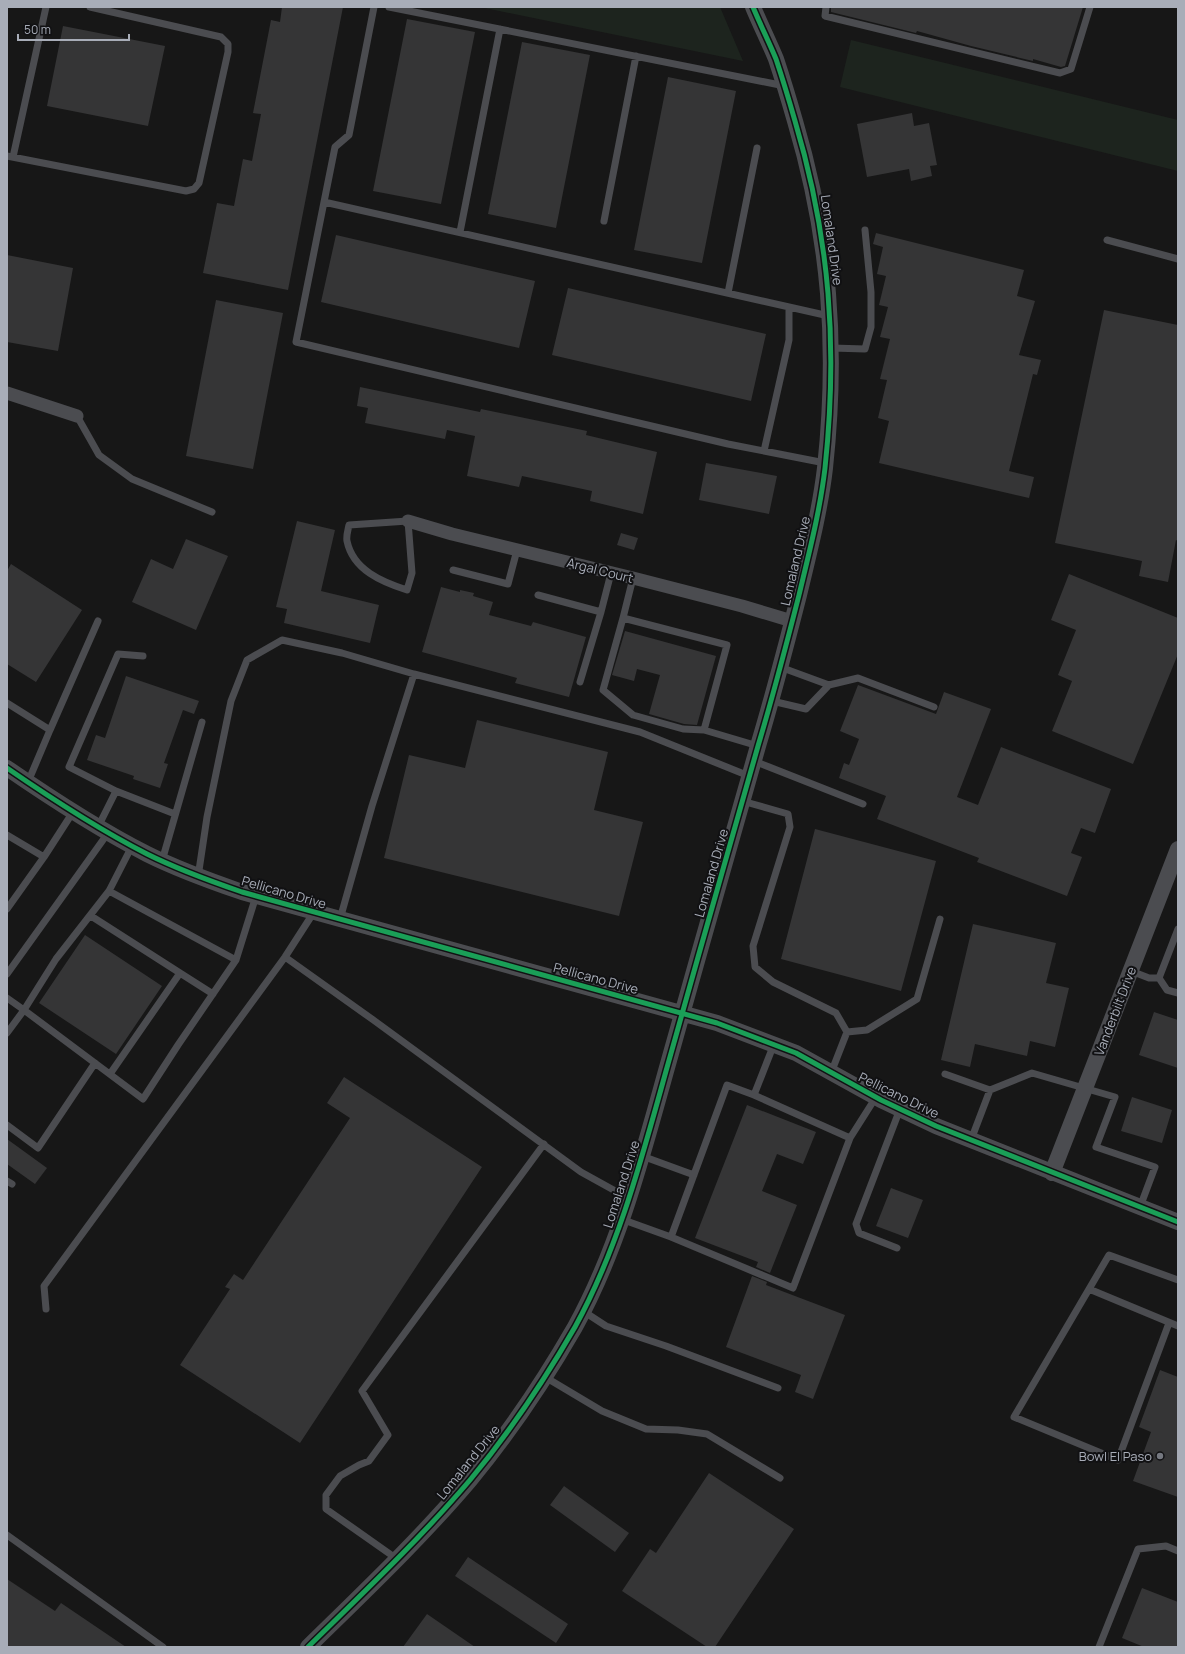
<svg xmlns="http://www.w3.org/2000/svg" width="1185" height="1654" font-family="Manrope,sans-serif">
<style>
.green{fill:#1d241e}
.building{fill:#353536}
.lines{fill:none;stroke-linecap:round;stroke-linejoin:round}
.service{stroke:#4b4c50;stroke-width:7}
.minor{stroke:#4b4c50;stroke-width:13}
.tertiary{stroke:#4b4c50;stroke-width:16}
.cycleway-casing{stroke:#111113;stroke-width:8}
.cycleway{stroke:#1a9f57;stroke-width:5}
.poi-dot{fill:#757880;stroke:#111113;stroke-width:1.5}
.labels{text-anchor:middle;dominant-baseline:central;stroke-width:4;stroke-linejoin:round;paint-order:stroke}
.street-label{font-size:13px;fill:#a8adb8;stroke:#111113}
.poi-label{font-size:13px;fill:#a8adb8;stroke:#111113;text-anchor:end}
</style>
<rect width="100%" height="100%" fill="#171717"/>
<path class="green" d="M480,7H720L743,61Z
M851,40L1178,120V171L840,87Z"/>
<path class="building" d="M282,7H343L288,290L203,273L217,203L234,206L243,159L252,161L261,114L253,113L271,20L280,22Z
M831,7H1083L1065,66L1061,67L1033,59V61L971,46L917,31L916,33L831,12Z
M407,19L475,32L441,204L373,191Z
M63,26L165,46L148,126L47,106Z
M522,42L590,55L556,228L488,214Z
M668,77L736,91L702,263L634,250Z
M912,113L914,126L929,123L937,165L930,166L932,176L911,181L909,169L867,177L857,124Z
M876,233L1024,270L1017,296L1035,301L1019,355L1041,360L1037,375L1033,374L1009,471L1034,477L1029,498L879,463L889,421L878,418L887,380L880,379L890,339L880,337L888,307L879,305L886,276L877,274L883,247L873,244Z
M336,235L535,281L519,348L321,302Z
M7,255L73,268L58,351L7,342Z
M568,288L766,334L751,401L552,355Z
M216,300L283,313L253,469L186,456Z
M1104,310L1178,325V541L1176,540L1168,582L1139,576L1142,561L1055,543Z
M360,387L480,412L481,409L587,431L586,435L657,452L643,514L590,501L592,491L522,476L519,487L467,476L475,436L447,430L445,439L365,423L368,408L357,406Z
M706,463L777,476L769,514L699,500Z
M297,521L335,530L321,591L379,605L370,643L284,623L287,609L276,607Z
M621,533L638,538L634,550L617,545Z
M186,539L228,556L196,630L132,602L151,559L173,569Z
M11,564L82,610L36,682L7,664V571Z
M1069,574L1178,618V654L1133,764L1052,731L1072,681L1058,675L1076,630L1051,620Z
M441,587L460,592V590L474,593L473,596L493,602L489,615L531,626L533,622L586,637L569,697L515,683L517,678L422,652Z
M625,631L716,656L697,725L684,724L649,714L660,675L637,669L634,681L612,675Z
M126,676L199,701L194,714L183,710L164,763L168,764L160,788L133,779L134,776L87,760L96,735L105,738Z
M858,685L936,714L944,692L991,709L957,797L978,805L1001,747L1111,789L1095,833L1081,828L1071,853L1082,857L1067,896L977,862L979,858L877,819L886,796L839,778L844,763L849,765L859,739L840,731Z
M477,720L608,752L594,810L643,822L619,916L384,858L409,755L465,768Z
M815,829L936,861L901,991L781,959Z
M973,924L1056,943L1046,983L1069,988L1055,1047L1030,1041L1027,1056L975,1044L970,1067L941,1060Z
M85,935L162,986L116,1054L39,1003Z
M1154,1012L1178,1020V1068L1139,1055Z
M344,1077L482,1167L300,1443L180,1365L230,1289L225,1287L234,1274L243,1280L350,1118L327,1103Z
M1132,1097L1172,1110L1162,1143L1121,1131Z
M747,1105L816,1132L803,1164L777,1154L762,1191L797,1205L770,1273L756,1267L758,1262L695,1238Z
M7,1139L47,1168L35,1184L7,1164Z
M891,1188L923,1200L908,1238L876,1226Z
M752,1276L767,1282L766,1285L845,1315L813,1399L795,1392L801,1375L726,1347Z
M1160,1370L1178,1377V1497L1133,1481L1151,1432L1139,1427Z
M709,1473L794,1529L715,1647H707L622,1591L650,1549L656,1553Z
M564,1486L629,1533L615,1552L550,1505Z
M468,1557L568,1624L556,1643L455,1576Z
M7,1579L55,1611L61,1603L126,1647H7Z
M1142,1588L1178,1602V1647H1144L1122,1638Z
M427,1614L475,1647H403Z"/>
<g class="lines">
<path class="service" d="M374,7L349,135L335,147L296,342L728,444L825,463
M389,7L785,86
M826,7L825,16L1060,73L1071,69L1090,7
M7,156L186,191L194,189L199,183L228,52V44L221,37L90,7
M13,157L46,7
M324,202L829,316
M604,221L636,56
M460,232L500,29
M1107,240L1178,259
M728,293L757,148
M832,348L865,349L871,327V292L865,230
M77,416L99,455L132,479L212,512
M764,451L789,340V307
M408,521L412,573L407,590C382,582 353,570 347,541C346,536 348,530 349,525Z
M453,570L508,584L517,550
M633,578L623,618L727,645L704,730L758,746
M538,595L601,612L580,682
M601,612L611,573
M623,618L603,690L633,715L683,729L704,730
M780,667L829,685L858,678L934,707
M772,701L806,709L829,685
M7,703L50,730L28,782
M50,730L98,621
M754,761L863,804
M116,791L175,814
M742,801L788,814L790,827L753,946L755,967L773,982L836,1013L847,1032L831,1073
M98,827L116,791L69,767L118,654L143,656
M7,835L44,857
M132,846L109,891L56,959L24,1010L143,1099L178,1045L236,960L256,896
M162,861L202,722
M198,877L207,817L231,701L247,660L282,640L342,653L414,674
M109,891L236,960
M7,909L44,857L73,812
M91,916L180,973L110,1074
M340,919L372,806L414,674L640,732L749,776
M285,957L372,1019L581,1172L628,1198
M1131,971L1149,978H1159
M180,973L213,994
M7,974L108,833
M1159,978L1178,929
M1159,978L1167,990L1178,993
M7,998L24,1010L7,1033
M847,1032L867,1030L917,999L940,919
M774,1044L754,1095L850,1138L876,1097
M945,1074L990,1090L1032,1073L1115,1097L1096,1147L1155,1167L1140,1207
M7,1125L38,1148L95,1063
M971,1140L990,1090
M642,1156L694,1175
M7,1181L12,1184
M621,1219L671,1237L727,1085L754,1095
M671,1237L793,1288L850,1138
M897,1248L859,1233L856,1224L900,1109
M1089,1289L1178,1326
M46,1309L44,1286L285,957L314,912
M583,1311L606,1326L666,1346L778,1388
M1169,1323L1118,1460L1014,1417L1109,1255L1178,1280
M545,1377L602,1411L646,1429L678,1430L707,1434L780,1478
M7,1535L163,1647
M397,1559L326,1509V1495L340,1476L359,1465L369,1461L388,1435L362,1391L544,1144
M1099,1647L1138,1549L1166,1546L1178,1551"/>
<path class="minor" d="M7,393L77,416
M408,521L452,534L633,578L742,606L792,621"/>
<path class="tertiary" d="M7,768C52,799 98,829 147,854C177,869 210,881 242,892L717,1023L796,1053L881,1100L936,1126L1178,1222
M1052,1173L1178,849
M308,1647C363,1593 420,1539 470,1480C509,1433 544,1381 575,1327C620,1245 643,1153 668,1064C698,958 727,852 758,746C773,696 786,646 799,595C809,553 820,511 825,468C838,347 830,239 795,121C789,100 783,80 776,59C769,42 760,24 753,7"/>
<g class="cycleway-casing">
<path id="cycleway" d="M7,768C52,799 98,829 147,854C177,869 210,881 242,892L717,1023L796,1053L881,1100L936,1126L1178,1222
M308,1647C363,1593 420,1539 470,1480C509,1433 544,1381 575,1327C620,1245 643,1153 668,1064C698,958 727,852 758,746C773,696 786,646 799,595C809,553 820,511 825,468C838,347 830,239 795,121C789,100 783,80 776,59C769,42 760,24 753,7"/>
</g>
<use href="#cycleway" class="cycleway"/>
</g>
<circle class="poi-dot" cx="1160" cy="1456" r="4"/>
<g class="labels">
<g class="street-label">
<text transform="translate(832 240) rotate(82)">Lomaland Drive</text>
<text transform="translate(795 561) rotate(-77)">Lomaland Drive</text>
<text transform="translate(600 570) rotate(14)">Argal Court</text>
<text transform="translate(711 873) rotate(-74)">Lomaland Drive</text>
<text transform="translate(284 892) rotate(16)">Pellicano Drive</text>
<text transform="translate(596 978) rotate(15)">Pellicano Drive</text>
<text transform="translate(1115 1011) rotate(-69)">Vanderbilt Drive</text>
<text transform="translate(899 1095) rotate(26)">Pellicano Drive</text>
<text transform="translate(621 1184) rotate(-72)">Lomaland Drive</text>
<text transform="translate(468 1462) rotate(-51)">Lomaland Drive</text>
</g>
<g class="poi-label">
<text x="1152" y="1456">Bowl El Paso</text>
</g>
</g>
<rect width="1185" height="1654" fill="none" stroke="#a8adb8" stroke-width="16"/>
<path d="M18 34v6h111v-6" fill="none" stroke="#a8adb8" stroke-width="2"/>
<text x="24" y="34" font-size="12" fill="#a8adb8" stroke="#111113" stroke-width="3" paint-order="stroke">50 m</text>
</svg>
